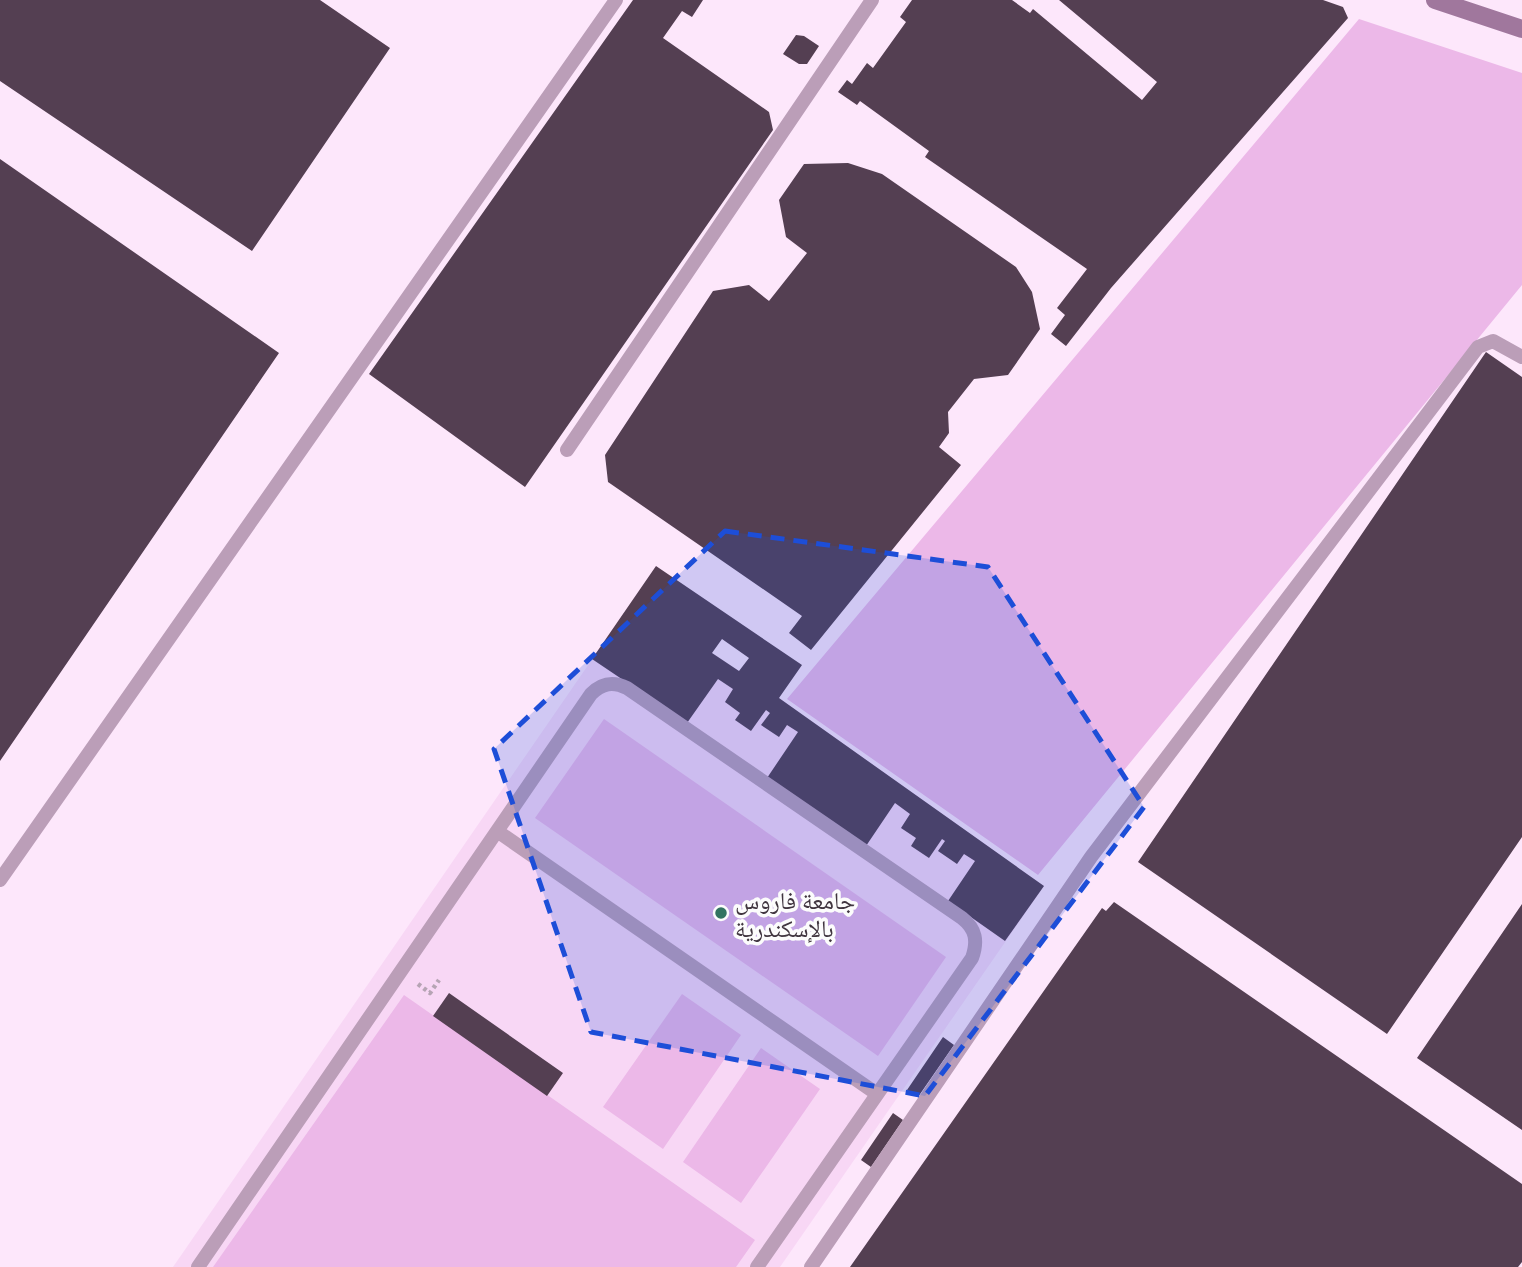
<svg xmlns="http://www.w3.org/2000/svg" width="1522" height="1267" font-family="Lato,'Noto Naskh Arabic',sans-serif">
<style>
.built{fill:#f8d7f5}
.green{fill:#ecb8e8}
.building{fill:#543f52;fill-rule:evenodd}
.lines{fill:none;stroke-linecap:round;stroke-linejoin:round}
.path{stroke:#b6a4b4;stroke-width:4.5;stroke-dasharray:3.5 3.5;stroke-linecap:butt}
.service{stroke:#bb9eb8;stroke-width:14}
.secondary{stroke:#a0779d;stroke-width:18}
.marked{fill:#1d4ed8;fill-opacity:0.2;stroke:#1d4ed8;stroke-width:5;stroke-dasharray:14 9;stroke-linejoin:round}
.poi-dot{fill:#337361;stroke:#fcfcfc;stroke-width:2.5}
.labels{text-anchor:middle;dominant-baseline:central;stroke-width:7;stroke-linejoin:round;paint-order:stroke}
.poi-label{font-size:24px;fill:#413640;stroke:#fcfcfc;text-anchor:start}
</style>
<rect width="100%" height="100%" fill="#fde7fb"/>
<path class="built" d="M633,600L779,698L1044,886L780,1267H173Z"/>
<path class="green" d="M1359,19L1522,73V285L1038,875L787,699Z
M604,719L946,957L878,1056L535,818Z
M682,994L741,1035L663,1149L603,1107Z
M404,995L755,1240L736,1267H213Z
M761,1048L820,1089L741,1203L683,1162Z"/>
<path class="building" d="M0,0H320L390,48L252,251L0,81Z
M633,0H703L692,17L682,11L663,38L769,112L773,130L525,487L369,374Z
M912,0H1012L1030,13L1033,9L1142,100L1157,82L1059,0H1323L1343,7L1348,18L1111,288L1066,346L1051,334L1065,315L1057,308L1087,269L925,157L929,151L860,101L857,105L838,92L847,80L852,84L867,63L873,68L906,22L900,17Z
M796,35L804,36L819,46L807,64H799L783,54Z
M0,159L279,353L0,761Z
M848,163L882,174L1016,267L1032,292L1040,329L1008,375L974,379L948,412L949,433L939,447L961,465L811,650L789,633L802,616L608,482L605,455L713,291L749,285L769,301L807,253L786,237L779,200L804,164Z
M1486,352L1522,377V837L1387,1034L1138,862Z
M656,566L802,665L779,698L1044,886L1005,941L948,901L975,861L964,854L957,864L938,851L945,841L942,839L929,858L911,846L916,838L901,828L910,814L895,803L866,846L767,778L798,732L787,725L779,737L761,725L770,713L766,710L751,731L735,720L740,713L725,702L733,689L718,679L687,723L592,659ZM722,639L749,658L739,671L712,653Z
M1114,902L1522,1184V1262L1518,1267H850L1102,908L1106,911Z
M1522,904V1130L1417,1058Z
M449,993L563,1073L547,1096L433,1016Z
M943,1037L954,1045L918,1097L907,1090Z
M893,1113L903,1120L871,1167L861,1160Z"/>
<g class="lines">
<path class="path" d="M418,984L430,993L439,980"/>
<path class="service" d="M567,450L872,0
M497,831L877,1094
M0,880L616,0
M198,1267L591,694C602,683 613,681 627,688L962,918C976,929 978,941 972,958L757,1267
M811,1267L1091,857L1478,347L1493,341L1522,357"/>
<path class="secondary" d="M1435,0L1522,29"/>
</g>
<path class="marked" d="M725,531L988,567L1144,807L925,1096L591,1032L494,749Z"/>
<circle class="poi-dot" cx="721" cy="913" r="7"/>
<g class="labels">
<g class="poi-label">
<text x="735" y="899">جامعة فاروس<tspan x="735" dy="28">بالإسكندرية</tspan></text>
</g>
</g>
</svg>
